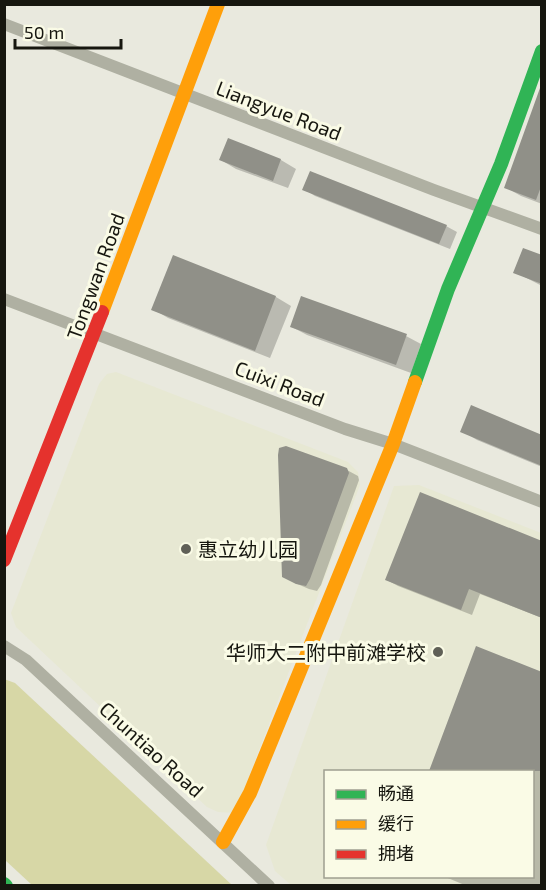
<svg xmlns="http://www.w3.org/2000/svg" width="546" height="890" font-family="'Exo 2','Noto Sans SC',sans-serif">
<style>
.built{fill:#e7e8d3;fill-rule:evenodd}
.green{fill:#d7d7a6}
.shadow{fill:#0003}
.building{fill:#909088}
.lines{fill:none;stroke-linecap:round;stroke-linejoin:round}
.street{stroke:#afb0a2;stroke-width:12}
.fast{stroke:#30b455;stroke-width:14}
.slow{stroke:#ff9f0a;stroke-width:14}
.jam{stroke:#e5322d;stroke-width:14}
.poi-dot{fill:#606057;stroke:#fafbe6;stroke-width:2}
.labels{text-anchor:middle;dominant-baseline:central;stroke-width:6;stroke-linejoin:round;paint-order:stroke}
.street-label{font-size:20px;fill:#16160f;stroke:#fafbe6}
.poi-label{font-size:20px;fill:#16160f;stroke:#fafbe6;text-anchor:start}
</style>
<rect width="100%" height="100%" fill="#e9e9de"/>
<path class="built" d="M116,372L348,462L358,472L360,485L235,813L218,812L207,807L16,627L11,613L99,384L107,374Z
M419,485L541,533V885H291L275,871L266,845L394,486ZM326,772H532V876H326Z"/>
<path class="green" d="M4,679L15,683L232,885H32L5,860Z"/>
<path class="shadow" d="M542,89V204L521,196L505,187Z
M229,140L281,160L296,169L288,188L236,169L221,160Z
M304,189L446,226L457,232L450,249L315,196Z
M174,257L276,297L291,306L270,358L168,318L153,309Z
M542,257V286L515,272Z
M292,327L406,336L421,344L411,373L307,335Z
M462,431L542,436V467L477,440Z
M347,470L358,476L359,480L321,585L317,591L309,589L295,583Z
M542,543V618L480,594L472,615L398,586L387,580Z
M477,648L542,673V886H467L443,876H532V772H431Z"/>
<path class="building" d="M540,88L542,184L536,200L504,188Z
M228,138L281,159L273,181L219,160Z
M310,171L447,225L439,244L302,190Z
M523,248L542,255V284L513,273Z
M173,255L276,296L255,351L151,310Z
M301,296L407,334L396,365L290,327Z
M471,405L542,435V466L460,432Z
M286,446L347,468L349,473L310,579L306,586L296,584L282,577L278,455L279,448Z
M420,492L542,541V618L469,589L461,610L385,580Z
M476,646L542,672V771H429Z"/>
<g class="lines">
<path class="street" d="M4,24L434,190L542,229
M4,299L345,429L393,444L542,502
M4,646L26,660L269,886"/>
<path class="fast" d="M415,382L448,289L501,164L542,51
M4,884L6,886"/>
<path class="slow" d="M102,312L218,4
M223,842L250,793L393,444L415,382"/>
<path class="jam" d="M4,560L102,312"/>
</g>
<g class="poi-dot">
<circle cx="186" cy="549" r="6"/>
<circle cx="438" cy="652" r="6"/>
</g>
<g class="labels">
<g class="street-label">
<text transform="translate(279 110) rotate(21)">Liangyue Road</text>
<text transform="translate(95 276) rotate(-70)">Tongwan Road</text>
<text transform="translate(280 383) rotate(21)">Cuixi Road</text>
<text transform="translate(152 749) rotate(42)">Chuntiao Road</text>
</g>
<g class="poi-label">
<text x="198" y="549">惠立幼儿园</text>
<text x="426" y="652" text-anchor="end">华师大二附中前滩学校</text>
</g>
</g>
<rect width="546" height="890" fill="none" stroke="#16160f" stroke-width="12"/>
<rect x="324" y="770" width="210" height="108" fill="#fafbe6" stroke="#9f9f90" stroke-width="1.5"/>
<rect x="336" y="790" width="30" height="9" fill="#30b455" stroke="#9f9f90" stroke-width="1.5"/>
<text x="378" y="800" font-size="18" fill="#16160f">畅通</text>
<rect x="336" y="820" width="30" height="9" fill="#ff9f0a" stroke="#9f9f90" stroke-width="1.5"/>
<text x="378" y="830" font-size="18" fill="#16160f">缓行</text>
<rect x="336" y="850" width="30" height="9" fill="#e5322d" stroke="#9f9f90" stroke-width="1.5"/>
<text x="378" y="860" font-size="18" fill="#16160f">拥堵</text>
<path d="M15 39v9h106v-9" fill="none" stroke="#16160f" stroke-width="3"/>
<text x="24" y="39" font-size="18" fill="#16160f" stroke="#fafbe6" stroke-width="4.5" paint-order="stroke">50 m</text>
</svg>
